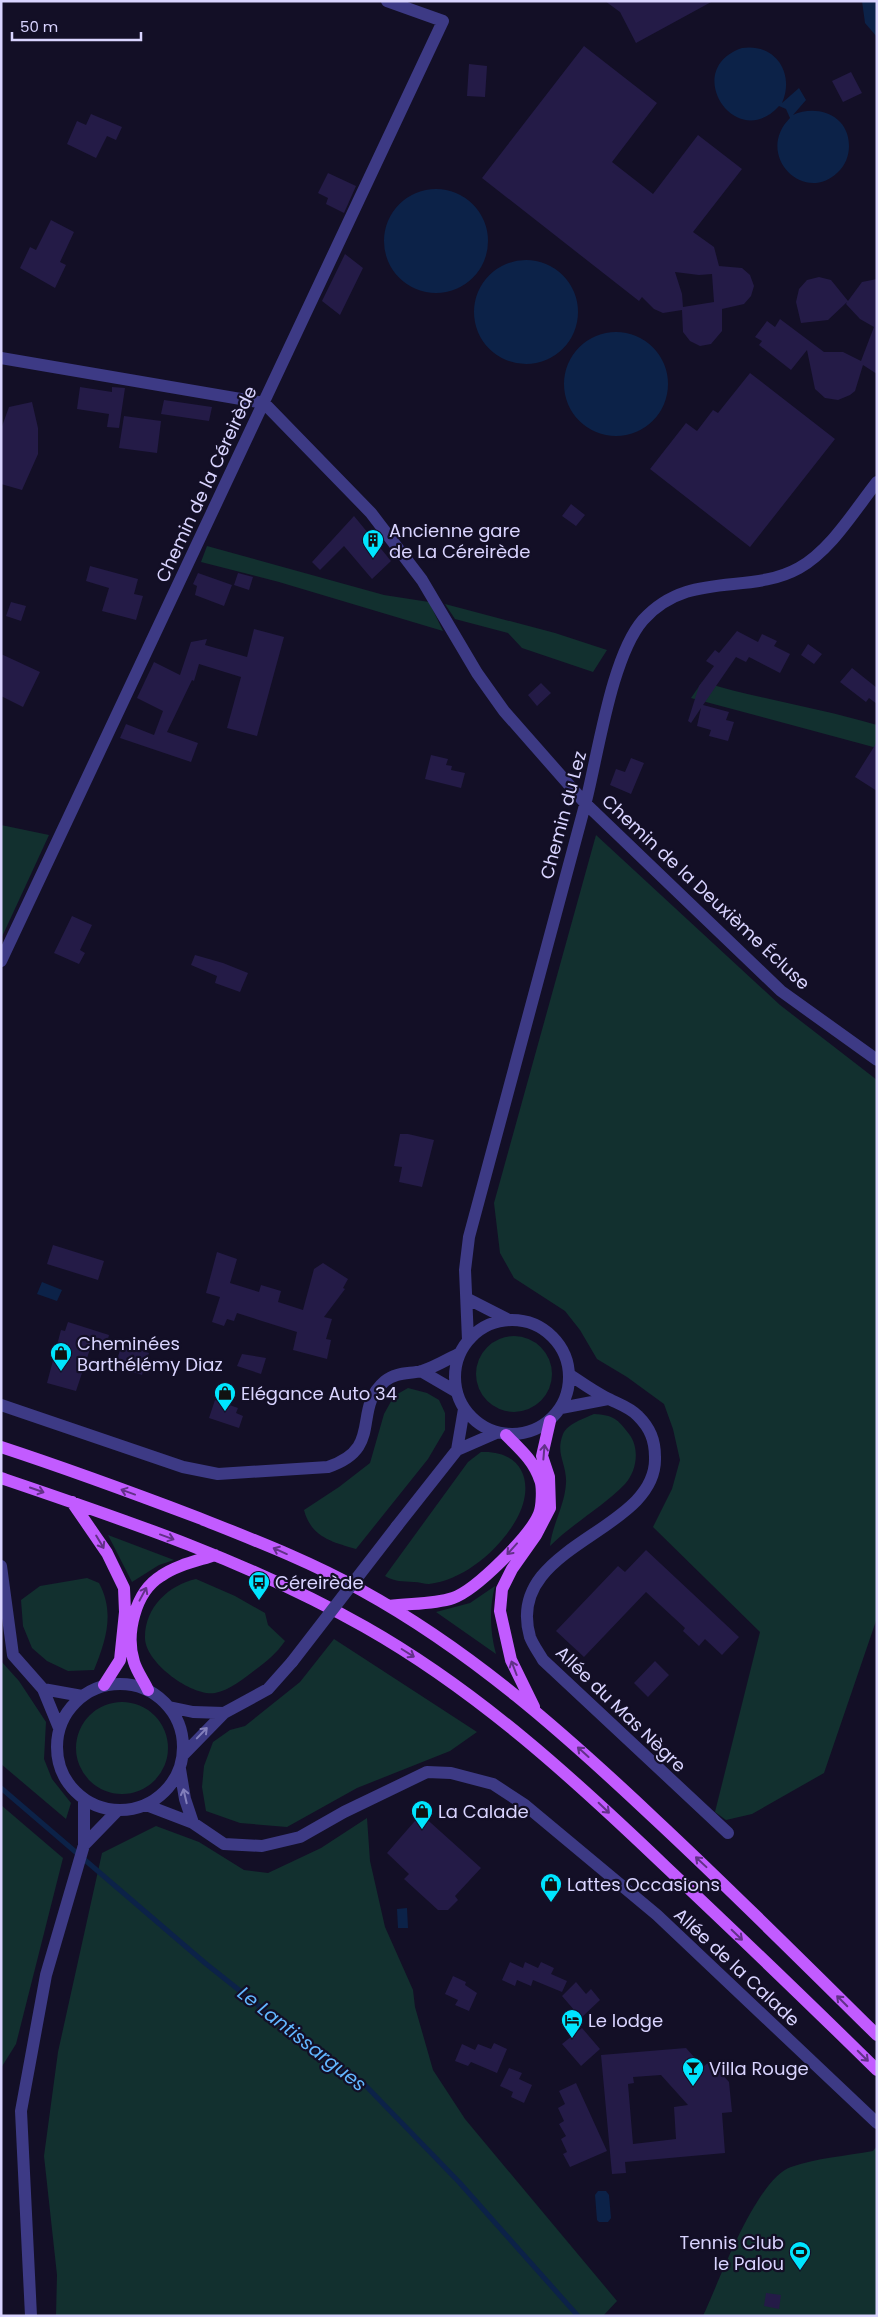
<svg xmlns="http://www.w3.org/2000/svg" width="878" height="2317" font-family="Poppins,sans-serif">
<style>
.green{fill:#12302f}
.water{fill:#0c2248}
.lines{fill:none;stroke-linecap:round;stroke-linejoin:round}
.stream{stroke:#0c2248;stroke-width:5}
.building{fill:#241b47;fill-rule:evenodd}
.minor{stroke:#3d3a85;stroke-width:12}
.major{stroke:#c25bff;stroke-width:12}
.minor-bridge{stroke:#3d3a85;stroke-width:12}
.oneway{stroke:#623188}
.oneway2{stroke:#837fbc}
.labels{text-anchor:middle;dominant-baseline:central;stroke-width:4.5;stroke-linejoin:round;paint-order:stroke}
.street-label{font-size:18px;fill:#d9d4ff;stroke:#130f26}
.poi-label{font-size:18px;fill:#d9d4ff;stroke:#130f26;text-anchor:start}
.water-label{font-size:19px;font-style:italic;fill:#62b6ff;stroke:#130f26}
</style>
<rect width="100%" height="100%" fill="#130f26"/>
<path class="green" d="M207,546L384,595L429,602L443,631L279,582L201,562Z
M445,604L555,633L607,650L593,672L522,648L508,633L455,619Z
M702,682C760,699 819,708 877,725V748L691,698Z
M1,825L49,835L1,939Z
M596,835L780,1005L877,1080V1618L824,1773L752,1814L726,1820L715,1812L760,1632L653,1527L672,1489L680,1460L673,1429L664,1404L627,1377L597,1359L580,1330L565,1311L514,1278L500,1253L494,1203Z
M476 1374a38 38 0 1 1 76 0a38 38 0 1 1-76 0Z
M408,1388L427,1393L439,1400L445,1413V1430L428,1459L356,1549C332,1542 311,1537 304,1510L339,1487L370,1463L384,1414L394,1396Z
M594,1414C613,1415 618,1419 629,1434C640,1448 637,1471 625,1484C603,1507 573,1523 550,1546C552,1525 565,1505 566,1483C567,1464 555,1454 563,1434C567,1424 585,1418 594,1414Z
M481,1452C524,1450 536,1485 516,1520C499,1550 464,1580 429,1584C424,1584 419,1582 414,1582C402,1581 395,1582 385,1576L468,1462Z
M108,1535L174,1560L159,1565L132,1582Z
M87,1578L99,1583C115,1613 106,1640 94,1670L68,1671L47,1661L32,1648L23,1626L21,1600L40,1586Z
M196,1579L235,1596L265,1613L268,1625L285,1641C277,1653 266,1662 255,1670C243,1679 230,1690 215,1693C192,1697 144,1662 145,1637C145,1607 169,1585 196,1579Z
M495,1586C489,1608 490,1632 496,1654L436,1612L470,1603Z
M334,1639L477,1732L450,1751L357,1788L287,1827L240,1823L206,1811L202,1787L204,1766L213,1742L230,1730L245,1726L300,1682Z
M1,1661L19,1681L46,1722L44,1759L52,1779L71,1803L66,1819L1,1764Z
M76 1748a46 46 0 1 1 92 0a46 46 0 1 1-92 0Z
M1,1805L63,1858L16,2044L1,2068Z
M367,1818L370,1861L385,1927L413,1990L415,2007L433,2070L465,2119L617,2301L603,2316H56L57,2275L44,2156L58,2052L102,1853L156,1826L199,1842L244,1870L268,1873L321,1848Z
M877,2146V2316H703C719,2282 756,2179 791,2167C816,2158 846,2156 873,2151Z"/>
<path class="water" d="M862,1H877V37L865,23Z
M742,48C776,43 795,74 782,103L799,88L806,100L793,115C817,104 849,115 849,146C849,156 845,166 837,173C803,205 754,154 790,118L786,109L779,106C736,154 680,69 742,48Z
M384 241a52 52 0 1 1 104 0a52 52 0 1 1-104 0Z
M474 312a52 52 0 1 1 104 0a52 52 0 1 1-104 0Z
M564 384a52 52 0 1 1 104 0a52 52 0 1 1-104 0Z
M42,1282L62,1290L57,1301L37,1294Z
M407,1908L408,1928H398L397,1909Z
M598,2191H606L609,2195L611,2218L608,2222H599L597,2220L595,2195Z"/>
<g class="lines">
<path class="stream" d="M1,1788L205,1963L317,2052L366,2086L459,2182L578,2316"/>
</g>
<path class="building" d="M605,1H713L636,43L620,12Z
M584,46L657,103L612,162L653,194L698,135L742,169L693,232L714,247L719,266L742,268L750,275L754,286L751,296L744,304L722,309V331L711,344L700,346L690,341L683,332L682,310L663,313L654,309L642,297L639,301L482,178ZM675,272L699,275L712,274L714,302L683,307L682,294Z
M469,64L487,66L485,97L467,96Z
M851,72L862,93L843,102L832,81Z
M91,114L122,127L116,140L107,136L96,158L67,144L77,121L86,125Z
M328,173L356,186L344,213L326,204L328,198L318,193Z
M51,220L74,232L60,262L66,265L55,288L20,268L30,247L36,250Z
M345,254L363,268L340,315L322,301Z
M819,277L831,280L848,301L862,282L877,279V374L863,365L855,391L850,395L838,400L825,398L815,389L807,350L791,370L759,345L762,341L755,337L767,321L775,327L780,319L824,352H843L861,361L874,327L860,319L846,304L847,302L828,320L801,323L796,302L799,289L807,280Z
M750,373L835,439L750,547L650,469L686,423L697,431L713,410L718,413Z
M80,387L112,392V387L125,388L119,428L107,427L109,414L77,409Z
M164,400L212,407L209,421L161,414Z
M32,402L38,428V454L22,490L1,484V429L9,407Z
M124,416L161,421L157,453L119,448Z
M571,504L585,515L576,526L562,516Z
M354,516L391,561L372,579L344,546L320,570L312,562Z
M90,566L138,579L134,594L143,596L136,620L102,611L109,588L86,581Z
M198,573L232,585L224,606L195,595L197,586L193,584Z
M238,573L253,577L249,590L234,585Z
M11,602L26,606L21,621L6,616Z
M254,629L284,637L257,736L227,728L241,677L199,664L194,681L192,680L167,732L198,743L191,762L120,738L126,724L154,735L163,711L137,698L154,662L180,675L191,642L207,639L205,645L247,657Z
M737,631L758,642L762,634L777,641L774,646L790,654L780,673L749,657L746,662L736,657L703,705L729,712L726,720L734,722L728,741L709,736L711,730L697,726L701,708L691,723L688,721L699,686L714,666L706,661L715,650L719,653Z
M808,644L822,654L814,664L801,655Z
M1,654L40,672L23,707L1,696Z
M852,668L877,688V704L869,698L866,702L840,682Z
M541,683L551,693L537,706L528,695Z
M877,742V791L855,777Z
M431,755L448,759L446,765L452,766L451,770L465,773L461,788L425,779Z
M631,758L644,763L631,794L610,785L616,769L625,772Z
M72,916L92,925L80,950L85,953L79,964L54,953Z
M195,955L223,963L248,973L240,992L215,983L217,976L191,965Z
M400,1134H408L434,1140L422,1187L399,1182L402,1167L394,1166Z
M53,1245L104,1261L98,1280L47,1264Z
M217,1252L237,1259L230,1283L259,1292L261,1285L281,1291L278,1302L303,1310L314,1269L323,1263L348,1279L343,1288L345,1289L324,1317L332,1319L326,1339L331,1340L327,1359L293,1350L297,1332L237,1313L234,1321L227,1319L224,1326L212,1322L220,1297L206,1293Z
M68,1322L109,1335L105,1350L91,1346L76,1391L47,1383L61,1330L65,1331Z
M122,1344L149,1353L142,1375L115,1366Z
M242,1354L266,1358L261,1374L237,1366Z
M215,1400L238,1408L236,1413L243,1416L239,1428L209,1418Z
M646,1550L739,1637L722,1655L705,1639L699,1646L683,1631L685,1628L646,1592L584,1657L556,1631L618,1566L625,1572Z
M655,1661L669,1675L648,1697L634,1683Z
M421,1814L481,1868L455,1896L458,1900L448,1910H438L404,1879L409,1874L387,1853Z
M510,1962L523,1968L525,1962L538,1968L541,1962L554,1968L551,1974L567,1981L562,1992L533,1980L531,1986L517,1980L515,1986L502,1980Z
M453,1976L466,1982L465,1985L477,1993L469,2011L455,2005L458,2000L445,1994Z
M576,1982L586,1994L591,1989L600,2000L581,2018L562,1996Z
M582,2028L600,2049L581,2066L562,2044Z
M494,2043L507,2049L497,2073L471,2062L468,2066L455,2061L462,2044L475,2050L478,2044L491,2049Z
M686,2048L703,2067L710,2061L729,2082L732,2112L722,2113L725,2153L625,2162L626,2173L612,2174L601,2055ZM661,2075L688,2105L674,2107L676,2139L633,2144L628,2084L634,2083L633,2077Z
M509,2068L522,2073L519,2079L532,2085L524,2103L511,2097L513,2092L500,2086Z
M576,2083L607,2151L570,2167L563,2154L567,2152L561,2139L566,2136L559,2124L564,2121L558,2108L565,2104L559,2091Z
M766,2293L781,2295L779,2309L764,2306Z"/>
<g class="lines">
<path class="minor" d="M1,358L264,403L371,513L422,580L477,673L504,711L585,803L781,991L877,1060
M1,961L443,21L387,1
M468,1299L509,1320
M455 1377a57 57 0 1 1 114 0a57 57 0 1 1-114 0Z
M468,1340L465,1270L469,1237C507,1093 545,949 585,805C598,756 611,657 643,620C689,569 749,596 799,568C831,550 854,511 877,482
M421,1371L457,1392
M570,1375C582,1383 593,1391 605,1397C616,1403 630,1407 638,1416C650,1428 655,1440 655,1457C658,1533 503,1544 530,1637C533,1645 539,1653 543,1660L728,1833
M1,1405L183,1467L218,1474L328,1467C385,1448 351,1410 385,1381C396,1372 409,1374 422,1371C435,1367 448,1359 460,1353
M561,1408L608,1399
M457,1450L464,1409
M397,1526L457,1450L496,1433
M1,1566L13,1655L43,1689L59,1728
M57 1747a63 63 0 1 1 126 0a63 63 0 1 1-126 0Z
M43,1689L82,1696
M169,1707L193,1712L224,1713
M183,1755L224,1713L268,1689L292,1662
M180,1769L185,1799L193,1823
M146,1805L193,1823L224,1844L262,1846L300,1837L344,1812L427,1772L451,1773L493,1784L525,1805L657,1915L877,2123
M84,1845L118,1810
M31,2316L21,2111L46,1975L84,1845V1800"/>
<path class="major" d="M1,1447C68,1469 133,1493 199,1518C254,1540 309,1561 361,1590C472,1651 566,1735 657,1821C732,1891 804,1963 877,2035
M1,1478C125,1520 250,1562 365,1627C478,1691 574,1779 667,1868C738,1935 808,2002 877,2070
M72,1502L107,1553L124,1588L125,1612L120,1660L104,1685
M389,1606C410,1603 432,1605 453,1598C476,1590 530,1536 539,1514C542,1507 543,1487 540,1480C534,1461 520,1449 506,1435
M148,1690C144,1681 137,1672 134,1662C125,1634 135,1592 161,1576C177,1565 197,1561 215,1555
M534,1707L511,1660L500,1611L502,1589L512,1569L536,1535L550,1508L549,1477L542,1456L550,1421"/>
<path class="minor-bridge" d="M292,1662L397,1526"/>
</g>
<defs><path id="oneway-shaft" d="M-6 0H5M1.5-3L5.5 0L1.5 3" fill="none" stroke-width="1.6" stroke-linecap="round" stroke-linejoin="round" transform="scale(1.25)"/></defs>
<g class="oneway">
<use href="#oneway-shaft" transform="translate(544 1452) rotate(-85)"/>
<use href="#oneway-shaft" transform="translate(37 1490) rotate(19)"/>
<use href="#oneway-shaft" transform="translate(128 1492) rotate(-160)"/>
<use href="#oneway-shaft" transform="translate(167 1537) rotate(20)"/>
<use href="#oneway-shaft" transform="translate(100 1542) rotate(59)"/>
<use href="#oneway-shaft" transform="translate(512 1549) rotate(132)"/>
<use href="#oneway-shaft" transform="translate(280 1551) rotate(-156)"/>
<use href="#oneway-shaft" transform="translate(143 1594) rotate(-62)"/>
<use href="#oneway-shaft" transform="translate(408 1653) rotate(32)"/>
<use href="#oneway-shaft" transform="translate(514 1668) rotate(-111)"/>
<use href="#oneway-shaft" transform="translate(583 1752) rotate(-138)"/>
<use href="#oneway-shaft" transform="translate(604 1808) rotate(44)"/>
<use href="#oneway-shaft" transform="translate(701 1862) rotate(-137)"/>
<use href="#oneway-shaft" transform="translate(737 1935) rotate(44)"/>
<use href="#oneway-shaft" transform="translate(842 2001) rotate(-135)"/>
<use href="#oneway-shaft" transform="translate(863 2056) rotate(45)"/>
</g>
<g class="oneway2">
<use href="#oneway-shaft" transform="translate(202 1733) rotate(-46)"/>
<use href="#oneway-shaft" transform="translate(185 1796) rotate(-103)"/>
</g>
<defs>
<g id="building-pin" transform="scale(1.125)"><path d="M0 17L-7.5 6A9.5 9.5 0 1 1 7.5 6Z" fill="#00e5ff" stroke="#130f26"/><path d="M-4-6H4V6H1V3H-1V6H-4ZM-2.5-4.3h1.7v1.8h-1.7ZM.8-4.3h1.7v1.8H.8ZM-2.5-1h1.7V.8h-1.7ZM.8-1h1.7V.8H.8Z" fill="#111"/></g>
<g id="shop-pin" transform="scale(1.125)"><path d="M0 17L-7.5 6A9.5 9.5 0 1 1 7.5 6Z" fill="#00e5ff" stroke="#130f26"/><path d="M-5-2.5h2.3a2.7 3.5 0 0 1 5.4 0H5L5.5 6h-11ZM-1.5-2.5h3a1.5 2.3 0 0 0-3 0Z" fill="#111"/></g>
<g id="bus-pin" transform="scale(1.125)"><path d="M0 17L-7.5 6A9.5 9.5 0 1 1 7.5 6Z" fill="#00e5ff" stroke="#130f26"/><path d="M-5-6H5V4H4V6H2V4H-2V6H-4V4H-5ZM-3.5-4V0h7V-4ZM-3.5 1.2v1.5H-2V1.2ZM2 1.2v1.5H3.5V1.2Z" fill="#111"/></g>
<g id="hotel-pin" transform="scale(1.125)"><path d="M0 17L-7.5 6A9.5 9.5 0 1 1 7.5 6Z" fill="#00e5ff" stroke="#130f26"/><path d="M-6-4.5h1.5V1H6V5H4.5V3h-9V5H-6ZM-4 0a1.8 1.8 0 1 1 3.6 0ZM.5 0V-2.5h3Q6-2.5 6 0Z" fill="#111"/></g>
<g id="bar-pin" transform="scale(1.125)"><path d="M0 17L-7.5 6A9.5 9.5 0 1 1 7.5 6Z" fill="#00e5ff" stroke="#130f26"/><path d="M-6-5H6L.8 .8V4.5H3.5V6h-7V4.5H-.8V.8Z" fill="#111"/></g>
<g id="stadium-pin" transform="scale(1.125)"><path d="M0 17L-7.5 6A9.5 9.5 0 1 1 7.5 6Z" fill="#00e5ff" stroke="#130f26"/><path d="M0-5a6.5 5 0 1 0 0 10a6.5 5 0 1 0 0-10ZM-3.5-1.8h7v3.6h-7Z" fill="#111"/></g>
</defs>
<g fill-rule="evenodd">
<use href="#building-pin" x="373" y="540"/>
<use href="#shop-pin" x="61" y="1353"/>
<use href="#shop-pin" x="225" y="1393"/>
<use href="#bus-pin" x="259" y="1582"/>
<use href="#shop-pin" x="422" y="1811"/>
<use href="#shop-pin" x="551" y="1884"/>
<use href="#hotel-pin" x="572" y="2020"/>
<use href="#bar-pin" x="693" y="2068"/>
<use href="#stadium-pin" x="800" y="2252"/>
</g>
<g class="labels">
<g class="street-label">
<text transform="translate(206 484) rotate(-65)">Chemin de la Céreirède</text>
<text transform="translate(563 815) rotate(-75)">Chemin du Lez</text>
<text transform="translate(706 892) rotate(43)">Chemin de la Deuxième Écluse</text>
<text transform="translate(621 1709) rotate(44)">Allée du Mas Nègre</text>
<text transform="translate(737 1967) rotate(43)">Allée de la Calade</text>
</g>
<g class="poi-label">
<text x="389" y="530">Ancienne gare<tspan x="389" dy="21">de La Céreirède</tspan></text>
<text x="77" y="1343">Cheminées<tspan x="77" dy="21">Barthélémy Diaz</tspan></text>
<text x="241" y="1393">Elégance Auto 34</text>
<text x="275" y="1582">Céreirède</text>
<text x="438" y="1811">La Calade</text>
<text x="567" y="1884">Lattes Occasions</text>
<text x="588" y="2020">Le lodge</text>
<text x="709" y="2068">Villa Rouge</text>
<text x="784" y="2242" text-anchor="end">Tennis Club<tspan x="784" dy="21">le Palou</tspan></text>
</g>
<g class="water-label">
<text transform="translate(302 2039) rotate(38)">Le Lantissargues</text>
</g>
</g>
<rect width="878" height="2317" fill="none" stroke="#d9d4ff" stroke-width="5"/>
<path d="M12 32v8h129v-8" fill="none" stroke="#d9d4ff" stroke-width="2.5"/>
<text x="20" y="32" font-size="15" fill="#d9d4ff" stroke="#130f26" stroke-width="4" paint-order="stroke">50 m</text>
</svg>
